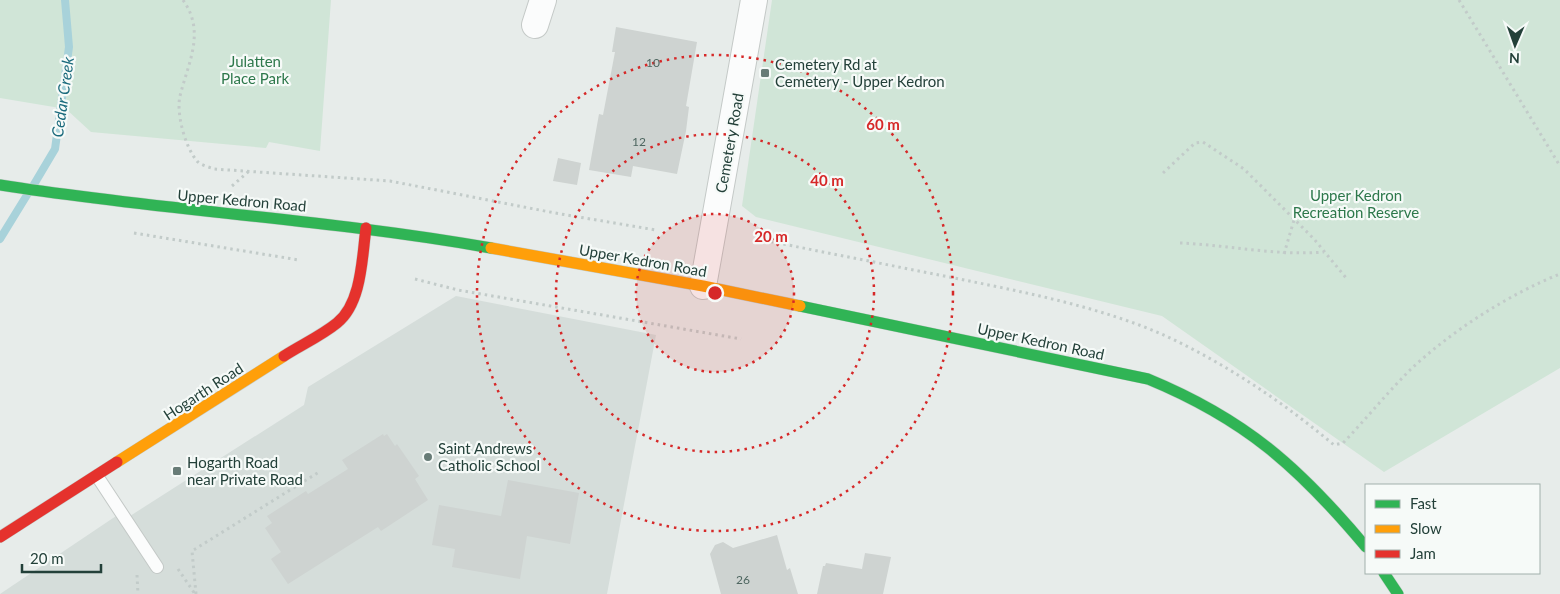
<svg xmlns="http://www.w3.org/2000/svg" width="1560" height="594" font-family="Lato,sans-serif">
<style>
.built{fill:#d5ddda}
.green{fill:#d0e5d7}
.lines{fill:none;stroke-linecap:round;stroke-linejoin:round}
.stream{stroke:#a8d2da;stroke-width:8}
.building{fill:#ced3d1}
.lane-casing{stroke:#c4c9c7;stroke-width:14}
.street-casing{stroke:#c4c9c7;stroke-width:28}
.fast-casing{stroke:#c2cac7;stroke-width:12}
.slow-casing{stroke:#c2cac7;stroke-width:12}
.jam-casing{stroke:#c2cac7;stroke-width:12}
.path{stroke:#c2cbc9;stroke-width:3;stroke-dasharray:2.5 4;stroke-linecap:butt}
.lane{stroke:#fbfcfc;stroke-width:12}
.street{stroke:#fbfcfc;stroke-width:26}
.fast{stroke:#30b455;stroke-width:11}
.slow{stroke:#ff9f0a;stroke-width:11}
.jam{stroke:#e5322d;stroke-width:11}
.ring{fill:none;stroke:#d62828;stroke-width:2.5;stroke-dasharray:2.5 5}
.poi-dot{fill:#687c77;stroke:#f6faf8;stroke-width:2}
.labels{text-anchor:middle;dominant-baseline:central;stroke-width:4.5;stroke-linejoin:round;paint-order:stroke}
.number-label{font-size:12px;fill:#4e6660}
.park-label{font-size:15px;fill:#2d784b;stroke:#f6faf8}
.poi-label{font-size:15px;fill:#234039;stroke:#f6faf8;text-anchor:start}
.street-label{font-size:15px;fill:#234039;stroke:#f6faf8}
.water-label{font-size:16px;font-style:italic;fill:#1c6b7d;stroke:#f6faf8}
.centre{fill:#d62828;stroke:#f6faf8;stroke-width:2.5}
.ring-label{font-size:15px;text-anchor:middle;font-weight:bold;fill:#d62828;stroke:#f6faf8;stroke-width:4.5;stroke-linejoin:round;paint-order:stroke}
</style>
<rect width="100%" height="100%" fill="#e7ecea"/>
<path class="built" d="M456,296L656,335L607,594H0L125,510L130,516L304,405L308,387Z"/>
<path class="green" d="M0,0H331L320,151L269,142L266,148L91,132L66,109L0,98Z
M772,0H1560V368L1384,472L1162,316L756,217L742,206Z"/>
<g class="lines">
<path class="stream" d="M33,186L55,149L69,47L65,0
M0,239L27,195"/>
</g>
<path class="building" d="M616,27L697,42L686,106L689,107L686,131L677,174L633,166L631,177L589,170L599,114L603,115L615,52H612Z
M558,158L581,163L577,185L553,181Z
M383,434L384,436L387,434L395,446L397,444L419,476L415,479L428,500L381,531L378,527L288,584L271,559L281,552L265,528L272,523L267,516L306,491L308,494L348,469L342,460Z
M508,480L579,493L570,544L527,536L520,579L452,567L455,549L432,545L439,505L501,516Z
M777,535L787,570L790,568L798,594H721L710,554L715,545L723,542L733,548Z
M865,553L891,557L883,594H817L823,566H825L826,563L862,569Z"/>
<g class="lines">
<g class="lane-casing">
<path id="lane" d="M97,476L157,567"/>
</g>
<g class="street-casing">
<path id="street" d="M535,25L543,0
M703,286L754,0"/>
</g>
<g class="fast-casing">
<path id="fast" d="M0,185C163,211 328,219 491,248
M800,306L1148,379C1245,419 1299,467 1366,547
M1384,573L1398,594"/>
</g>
<g class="slow-casing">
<path id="slow" d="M491,248L703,286L800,306
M117,462L284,356"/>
</g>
<g class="jam-casing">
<path id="jam" d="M284,356C301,345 321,336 337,323C362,303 362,257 366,228
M0,537L117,462"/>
</g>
<path class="path" d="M183,0C206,32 188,63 180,96C176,113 185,147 197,161C200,165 209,167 214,169L390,181L555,213L656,230
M1459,0L1560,166
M1163,173L1195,143L1203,142L1244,169L1314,239L1347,279
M232,186L248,172
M134,233L299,260
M758,239C823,252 889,265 954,278C1024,292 1101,307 1166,336C1226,364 1283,402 1334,445L1343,443C1366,419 1387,393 1410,370C1450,332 1509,294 1560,274
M1180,243C1228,245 1276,256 1324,252
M1284,254L1294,220
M415,279L458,290L741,339
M178,569L195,594
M137,575L138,594
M196,594L192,551L319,472"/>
<use href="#lane" class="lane"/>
<use href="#street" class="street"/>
<use href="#fast" class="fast"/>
<use href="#slow" class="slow"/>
<use href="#jam" class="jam"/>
</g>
<circle cx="715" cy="293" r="79" fill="#d62828" fill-opacity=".12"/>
<g class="ring">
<circle cx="715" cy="293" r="79"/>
<circle cx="715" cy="293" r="159"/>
<circle cx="715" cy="293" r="238"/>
</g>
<g class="poi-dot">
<rect x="760" y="68" width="10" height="10" rx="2.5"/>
<circle cx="428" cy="457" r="5"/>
<rect x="172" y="466" width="10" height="10" rx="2.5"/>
</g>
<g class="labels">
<g class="number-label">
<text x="653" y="62">10</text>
<text x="639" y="141">12</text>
<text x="743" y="579">26</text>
</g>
<g class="park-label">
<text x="255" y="61">Julatten<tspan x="255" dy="17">Place Park</tspan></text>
<text x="1356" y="195">Upper Kedron<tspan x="1356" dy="17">Recreation Reserve</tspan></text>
</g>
<g class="poi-label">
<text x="775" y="64">Cemetery Rd at<tspan x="775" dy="17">Cemetery - Upper Kedron</tspan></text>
<text x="438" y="448">Saint Andrews<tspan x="438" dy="17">Catholic School</tspan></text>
<text x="187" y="462">Hogarth Road<tspan x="187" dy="17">near Private Road</tspan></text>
</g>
<g class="street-label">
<text transform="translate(729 143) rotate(-80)">Cemetery Road</text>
<text transform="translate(242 200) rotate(5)">Upper Kedron Road</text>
<text transform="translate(643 260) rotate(10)">Upper Kedron Road</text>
<text transform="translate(1041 341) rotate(12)">Upper Kedron Road</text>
<text transform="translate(203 391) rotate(-33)">Hogarth Road</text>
</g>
<g class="water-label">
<text transform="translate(62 97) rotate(-82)">Cedar Creek</text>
</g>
</g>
<circle cx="715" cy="293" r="8" class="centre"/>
<g class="ring-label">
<text x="883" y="130">60 m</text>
<text x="827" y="186">40 m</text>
<text x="771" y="242">20 m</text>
</g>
<rect x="1365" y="484" width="175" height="90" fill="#f6faf8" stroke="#a2b0ac"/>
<rect x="1375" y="500" width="25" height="8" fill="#30b455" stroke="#a2b0ac"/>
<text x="1410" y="509" font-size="15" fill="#234039">Fast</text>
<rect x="1375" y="525" width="25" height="8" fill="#ff9f0a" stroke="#a2b0ac"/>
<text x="1410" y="534" font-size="15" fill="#234039">Slow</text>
<rect x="1375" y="550" width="25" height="8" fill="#e5322d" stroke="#a2b0ac"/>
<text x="1410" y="559" font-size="15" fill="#234039">Jam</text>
<g transform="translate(1515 45) rotate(182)" stroke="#f6faf8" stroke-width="4" paint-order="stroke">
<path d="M0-4L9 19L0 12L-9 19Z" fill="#234039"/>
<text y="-8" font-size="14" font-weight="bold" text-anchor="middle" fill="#234039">N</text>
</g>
<path d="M22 564v8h79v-8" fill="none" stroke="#234039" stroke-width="2.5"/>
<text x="30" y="564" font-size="15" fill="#234039" stroke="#f6faf8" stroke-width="4" paint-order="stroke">20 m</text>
</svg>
